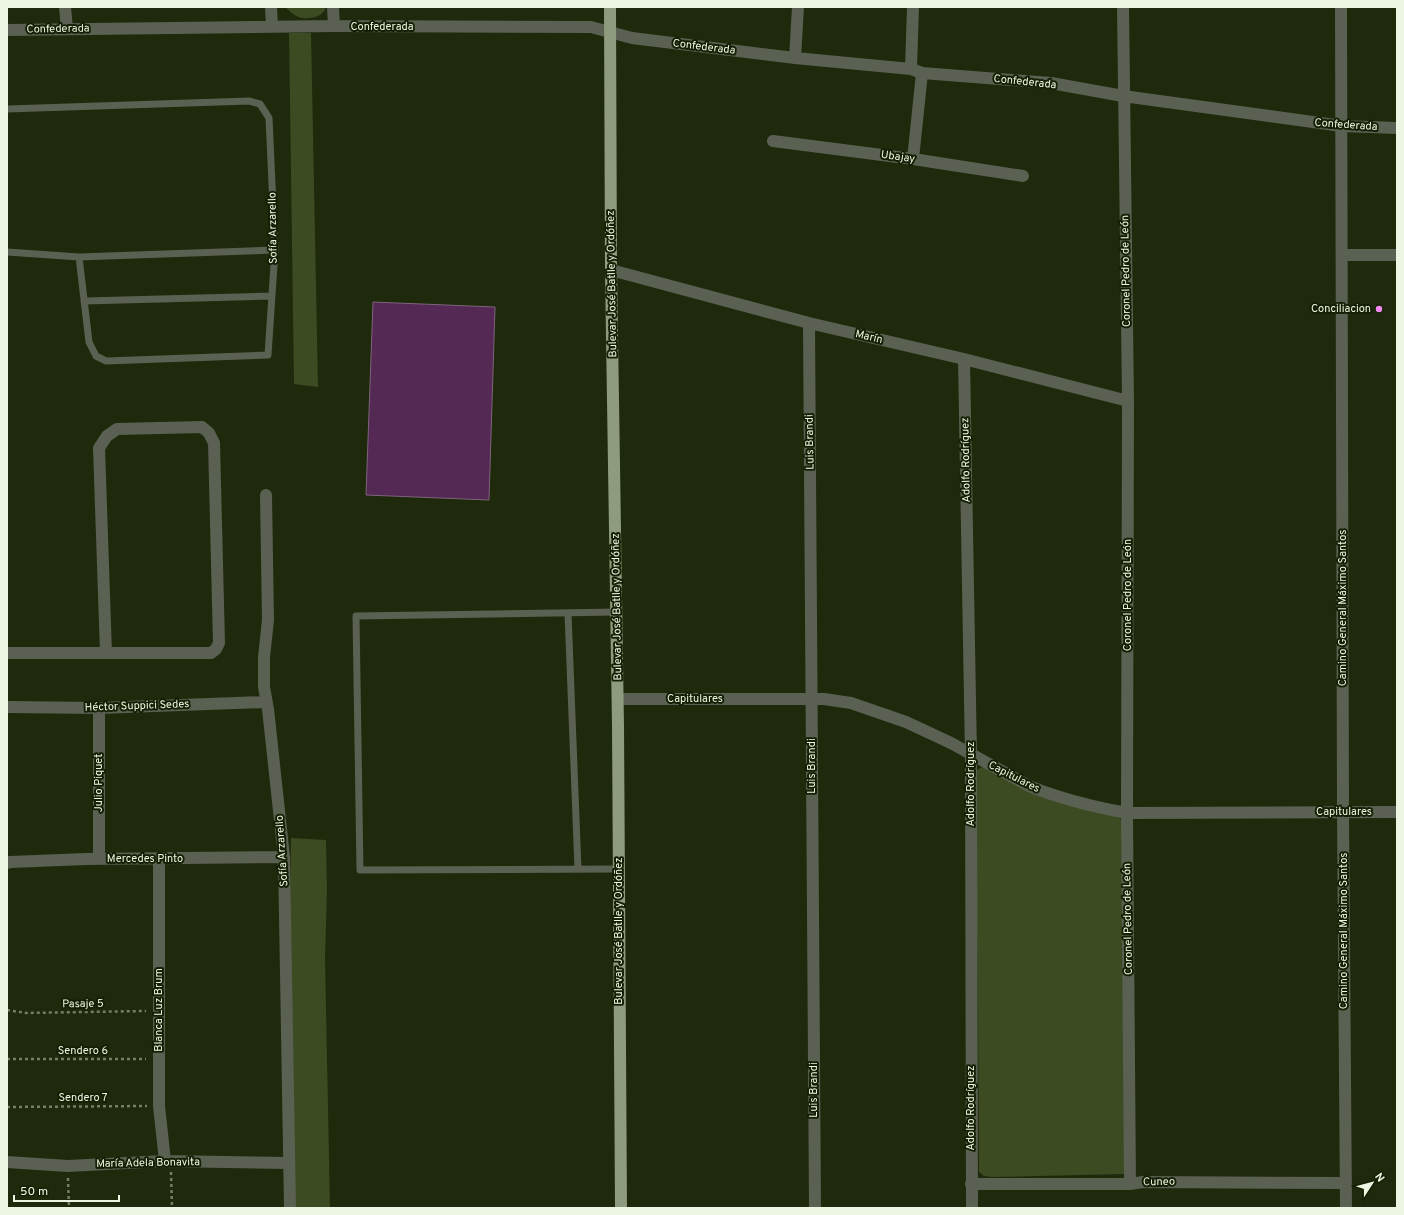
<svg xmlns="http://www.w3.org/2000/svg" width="1404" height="1215" font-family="Overpass,sans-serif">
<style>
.green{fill:#3c4b22}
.building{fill:#542a54;stroke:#7d637c}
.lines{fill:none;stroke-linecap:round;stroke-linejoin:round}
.path{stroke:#757e66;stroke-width:2.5;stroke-dasharray:3 3;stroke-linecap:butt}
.lane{stroke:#5a6052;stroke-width:7}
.street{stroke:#5a6052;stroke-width:12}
.primary{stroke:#8f9b7f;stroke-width:12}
.poi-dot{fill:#f389f1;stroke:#151f03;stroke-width:1.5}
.labels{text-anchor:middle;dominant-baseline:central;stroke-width:4;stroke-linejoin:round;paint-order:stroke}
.street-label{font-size:11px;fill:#edf5e3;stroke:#151f03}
.poi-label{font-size:11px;fill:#edf5e3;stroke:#151f03;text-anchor:end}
</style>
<rect width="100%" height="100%" fill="#1f290c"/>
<path class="green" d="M285,7H326C323,18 308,20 298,17C294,15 288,10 285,7Z
M289,33H311L318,387L294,384Z
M982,767H987L1120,818L1122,821L1125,1174L992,1177L984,1176L979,1172L978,999L975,777L977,770Z
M291,838L326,840L327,891L325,957L330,1208H294L290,909Z"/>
<path class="building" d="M373,302L495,307L489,500L366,495Z"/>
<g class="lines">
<path class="path" d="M7,1010L26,1013L146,1011
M7,1059H146
M7,1107L147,1106
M171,1172L172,1208
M68,1178L69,1208"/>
<path class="lane" d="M7,109L249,101L260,104L269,118L275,250L268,355L106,361L96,356L89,342L79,257
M7,252L79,257L275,250
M84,301L272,296
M616,612L356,616L360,870L619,869
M568,613L578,869"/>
<path class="street" d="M65,7L67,29
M271,7L272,27
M333,7L334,26
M1123,7L1128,401L1127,813L1130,1184
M1341,7L1343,812L1346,1208
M7,30L334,26L591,27L632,38L795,58L911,69L922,73L1051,83L1123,96L1342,126L1397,128
M795,58L798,7
M911,69L913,7
M773,141L913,159L1023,176
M913,159L922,73
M1343,255H1397
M611,270L809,323L964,359L1128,401
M809,323L815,1208
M964,359L971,756L972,1208
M266,495L268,620L264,657V687L268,709L284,857L290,1208
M7,653H211L216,649L219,643L214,443L209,433L202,427L117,429L107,436L99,448L106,653
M618,699H824L851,703L906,722L951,743L1029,786C1061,799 1094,807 1127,813L1397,812
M7,707L99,708L266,702
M99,708V859
M159,859V1106L165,1161
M7,863L10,862L86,859L284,857
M7,1162L68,1166L165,1161L288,1163
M971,1184H1130L1143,1182L1346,1183"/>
<path class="primary" d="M610,7L611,270L618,726L621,1208"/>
</g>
<circle class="poi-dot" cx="1379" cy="309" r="4"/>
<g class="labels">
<g class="street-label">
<text x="382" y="27">Confederada</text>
<text transform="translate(58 29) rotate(-1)">Confederada</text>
<text transform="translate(704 47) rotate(7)">Confederada</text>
<text transform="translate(1025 82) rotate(6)">Confederada</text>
<text transform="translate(1346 125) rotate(4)">Confederada</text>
<text transform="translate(898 157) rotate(8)">Ubajay</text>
<text transform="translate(273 228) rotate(-91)">Sofía Arzarello</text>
<text transform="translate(1126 271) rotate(-91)">Coronel Pedro de León</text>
<text transform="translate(612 284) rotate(-91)">Bulevar José Batlle y Ordóñez</text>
<text transform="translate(869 337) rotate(13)">Marín</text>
<text transform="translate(810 442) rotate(-91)">Luis Brandi</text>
<text transform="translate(966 460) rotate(-91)">Adolfo Rodríguez</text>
<text transform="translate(1128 595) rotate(-90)">Coronel Pedro de León</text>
<text transform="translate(617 607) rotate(-91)">Bulevar José Batlle y Ordóñez</text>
<text transform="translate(1343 608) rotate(-90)">Camino General Máximo Santos</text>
<text x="695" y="699">Capitulares</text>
<text transform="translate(137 706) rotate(-2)">Héctor Suppici Sedes</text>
<text transform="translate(812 766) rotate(-90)">Luis Brandi</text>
<text transform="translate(1014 777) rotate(27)">Capitulares</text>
<text transform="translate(99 783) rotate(-90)">Julio Piquet</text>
<text transform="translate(971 784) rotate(-90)">Adolfo Rodríguez</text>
<text x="1344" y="812">Capitulares</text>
<text transform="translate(282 851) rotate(-94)">Sofía Arzarello</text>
<text x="145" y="859">Mercedes Pinto</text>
<text transform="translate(1128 919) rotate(-91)">Coronel Pedro de León</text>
<text transform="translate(619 931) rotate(-90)">Bulevar José Batlle y Ordóñez</text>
<text transform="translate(1344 931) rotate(-90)">Camino General Máximo Santos</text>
<text transform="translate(83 1004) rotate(-1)">Pasaje 5</text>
<text transform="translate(159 1010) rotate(-90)">Blanca Luz Brum</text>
<text x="83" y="1051">Sendero 6</text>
<text transform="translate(814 1090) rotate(-90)">Luis Brandi</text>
<text x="83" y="1098">Sendero 7</text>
<text transform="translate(971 1108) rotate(-90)">Adolfo Rodríguez</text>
<text transform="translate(148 1163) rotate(-1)">María Adela Bonavita</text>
<text transform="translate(1159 1182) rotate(-1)">Cuneo</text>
</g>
<g class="poi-label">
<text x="1371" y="309">Conciliacion</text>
</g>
</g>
<rect width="1404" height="1215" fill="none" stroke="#edf5e3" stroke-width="16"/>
<g transform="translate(1372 1183) rotate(54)" stroke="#151f03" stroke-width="3" paint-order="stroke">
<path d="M0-3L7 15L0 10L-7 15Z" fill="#edf5e3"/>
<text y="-6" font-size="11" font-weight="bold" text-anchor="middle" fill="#edf5e3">N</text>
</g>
<path d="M14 1195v6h105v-6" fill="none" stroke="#edf5e3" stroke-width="2"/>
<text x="20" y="1195" font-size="12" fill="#edf5e3" stroke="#151f03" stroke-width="3" paint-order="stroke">50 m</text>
</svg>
